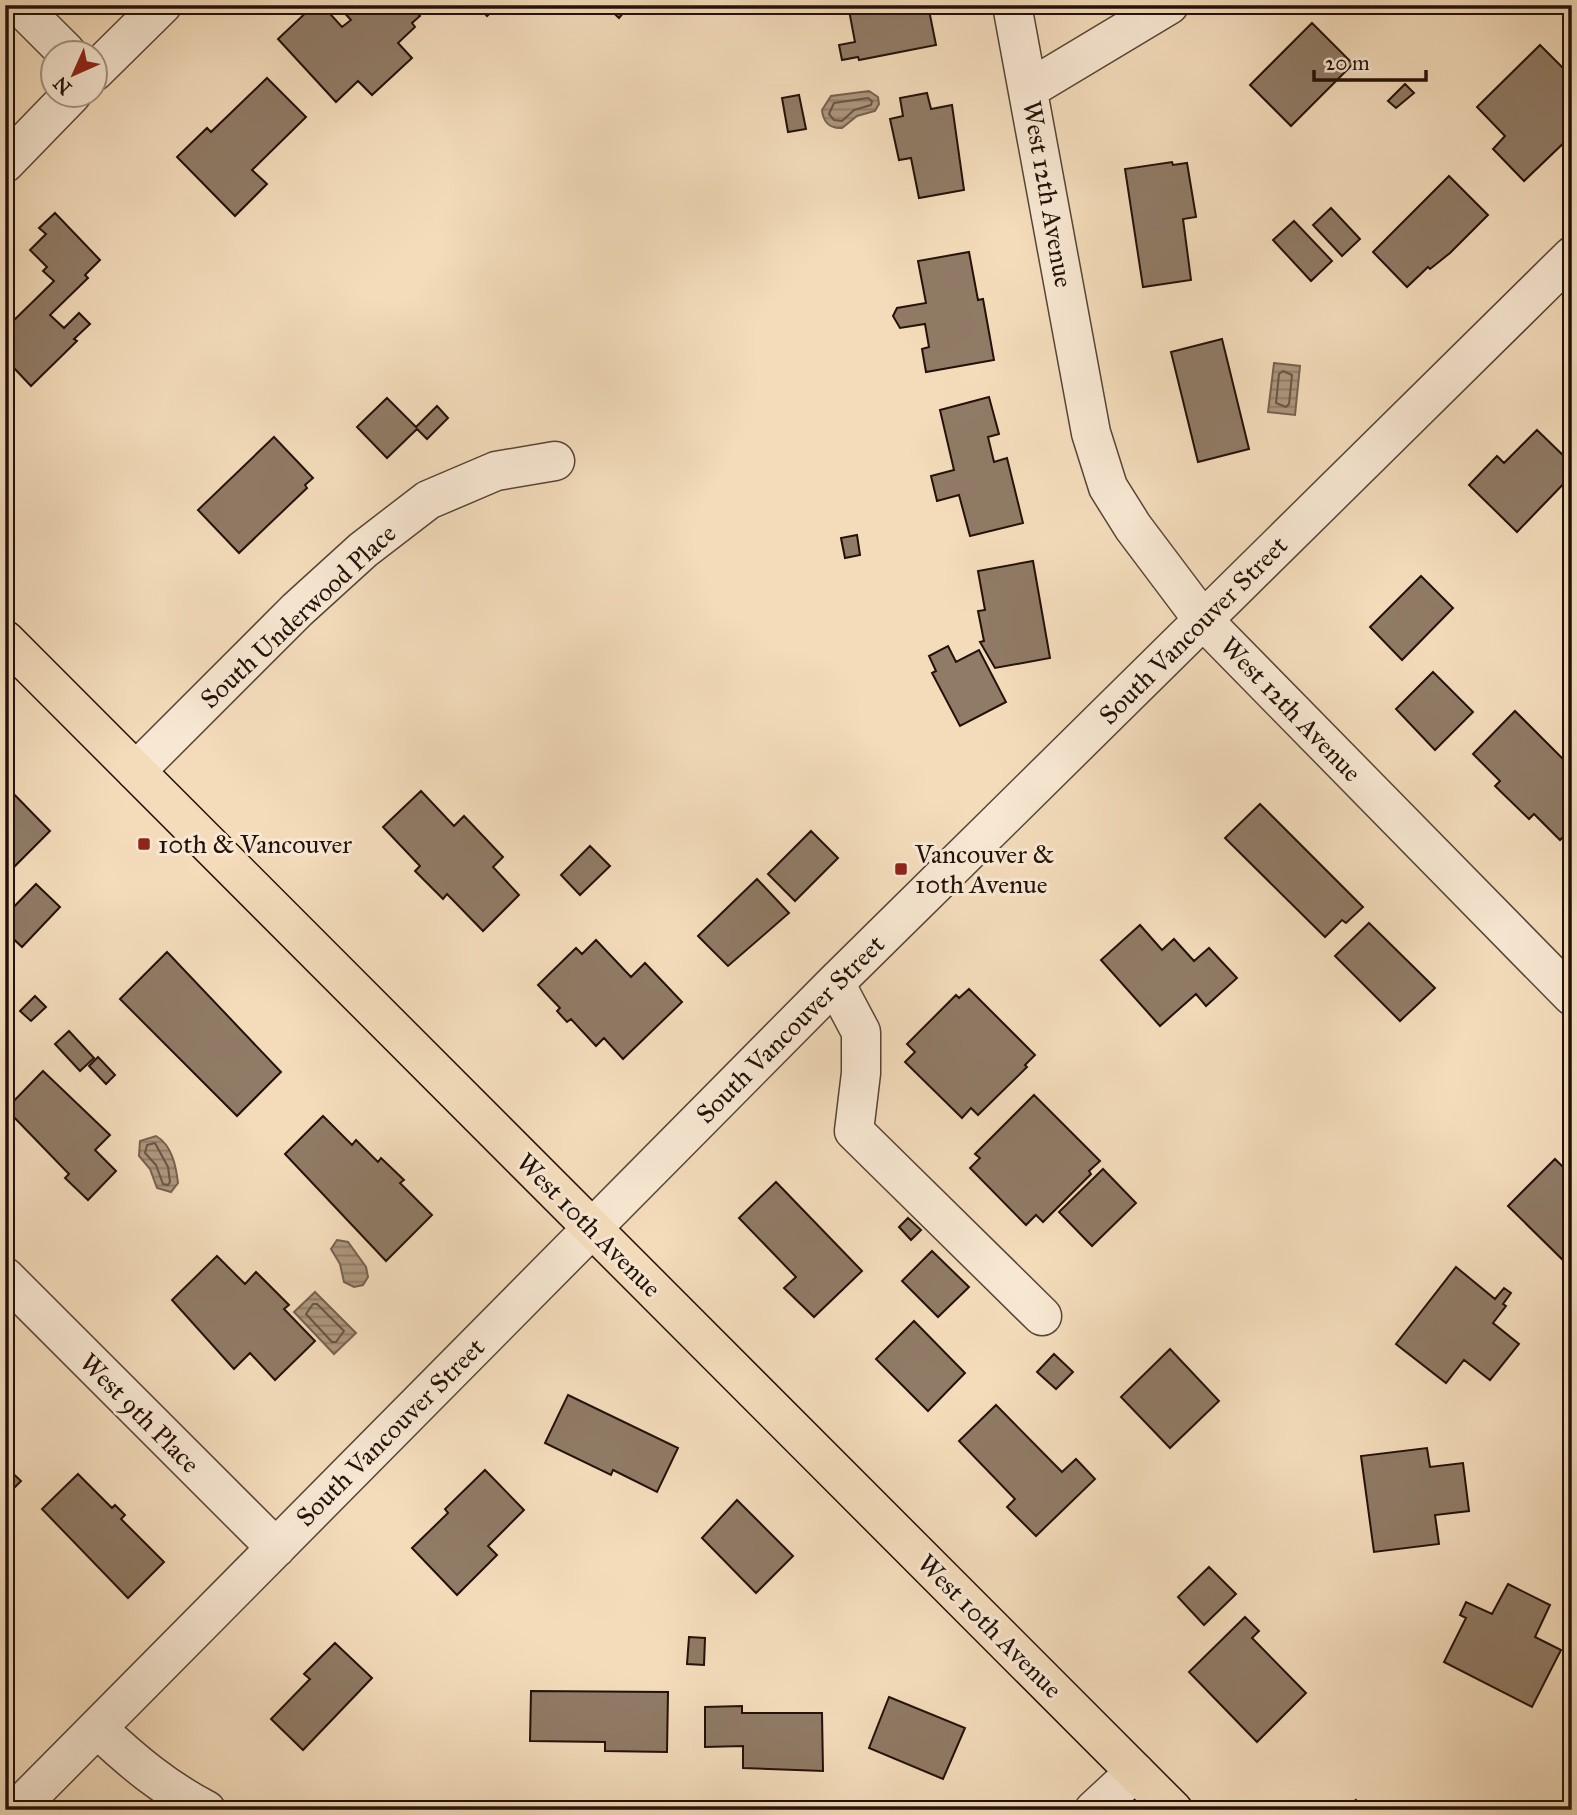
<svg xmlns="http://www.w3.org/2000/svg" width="1577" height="1815" font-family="'IM FELL Great Primer',serif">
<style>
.water{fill:url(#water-rules);stroke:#76614f;stroke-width:2}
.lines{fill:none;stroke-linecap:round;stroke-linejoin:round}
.shore{stroke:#685444;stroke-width:2}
.building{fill:#907b66;stroke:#231109;stroke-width:2}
.minor-casing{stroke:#574436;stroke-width:41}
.major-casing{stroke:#231109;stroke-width:41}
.minor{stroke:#f8e8d3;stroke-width:38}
.major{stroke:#f4dcbb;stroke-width:38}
.poi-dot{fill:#8f2418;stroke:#f8e8d3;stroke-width:2.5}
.labels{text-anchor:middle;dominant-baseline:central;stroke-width:6;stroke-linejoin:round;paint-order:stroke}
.street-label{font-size:26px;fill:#231109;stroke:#f8e8d3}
.poi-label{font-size:26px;fill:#231109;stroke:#f8e8d3;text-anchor:start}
</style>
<defs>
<pattern id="water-rules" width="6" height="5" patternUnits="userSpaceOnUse" patternTransform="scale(1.75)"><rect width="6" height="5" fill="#ad977e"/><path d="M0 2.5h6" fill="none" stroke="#8c7a65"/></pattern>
</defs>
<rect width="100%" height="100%" fill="#f4dcbb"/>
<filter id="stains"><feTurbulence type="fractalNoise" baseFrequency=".00286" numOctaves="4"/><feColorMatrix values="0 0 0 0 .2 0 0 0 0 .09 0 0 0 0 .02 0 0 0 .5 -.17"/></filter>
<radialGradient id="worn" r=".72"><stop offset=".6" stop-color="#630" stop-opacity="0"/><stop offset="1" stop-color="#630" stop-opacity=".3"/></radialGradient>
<path class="water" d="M869,91L878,97L879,104L875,111L857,116L842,128C830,129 823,122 822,110L831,96Z
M1274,363L1300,366L1295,415L1268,412Z
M156,1136C172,1145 176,1166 178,1183L171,1192L157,1188L150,1169L139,1156L140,1141Z
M337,1240L348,1242L366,1267L368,1277L363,1285L354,1287L344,1282L340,1264L331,1249Z
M315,1292L356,1333L334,1354L294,1312Z"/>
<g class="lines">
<path class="shore" d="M868,98L872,101L871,105L854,110L842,121L834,120L829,114L834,103Z
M1283,371L1292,375L1289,404L1286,407L1276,403L1279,374Z
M155,1143L168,1167L170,1182L168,1185L163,1184L156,1165L145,1153L147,1145Z
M313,1304H317L344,1331L336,1342H332L306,1314Z"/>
</g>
<path class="building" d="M314,5H322L342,27L351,20L337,5H410L420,16L412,23L415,27L398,43L412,58L372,95L358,81L336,102L278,39Z
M477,5H499L487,16Z
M605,5H630L619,18Z
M848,5H928L936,45L859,60L858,57L842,60L839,45L855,42Z
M1312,23L1353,64L1291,126L1250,85Z
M1540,45L1570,75L1572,73V135L1524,181L1493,149L1505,136L1477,107Z
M267,78L306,117L252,170L267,184L235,216L177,157L207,128L211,132Z
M1405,84L1414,93L1396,108L1388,101Z
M927,93L931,109L952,105L964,190L919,198L911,158L899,160L890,119L903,116L900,98Z
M799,95L806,129L788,132L782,98Z
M1172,162L1173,165L1187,163L1196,217L1183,219L1191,280L1143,287L1125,169Z
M1449,176L1488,215L1450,253L1430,269L1428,267L1407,287L1373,252Z
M1331,208L1360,239L1342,256L1313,225Z
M55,213L100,260L85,275L88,278L50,315L64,328L79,313L90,324L74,339L77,341L31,386L13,367L5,374V329L54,281L43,271L47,267L30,250L46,234L39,228Z
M1294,221L1332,261L1311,281L1273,240Z
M969,252L978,300L983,299L994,360L926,372L922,349L929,347L925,324L900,328L893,316L897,308L926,303L918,261Z
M1222,339L1249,449L1198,462L1171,352Z
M989,397L999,434L988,437L994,462L1007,458L1023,523L970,536L959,495L937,501L931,476L954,470L940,410Z
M387,398L416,427L437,406L448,418L427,439L417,429L387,458L357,427Z
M1537,430L1572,464V475L1517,532L1469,485L1497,456L1504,463Z
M274,437L313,478L305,485L307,488L239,553L198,510Z
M857,535L860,555L845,558L841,538Z
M1033,561L1050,658L995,668L980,642L984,641L978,611L985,610L978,571Z
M1421,576L1453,608L1402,660L1370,627Z
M948,646L956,662L979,650L1006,702L960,726L932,673L936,671L929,656Z
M1433,672L1473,712L1435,750L1396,709Z
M1515,711L1572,768V828L1560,840L1534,814L1529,819L1495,786L1500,781L1473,754Z
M5,785L50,831L9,872L5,868Z
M421,791L454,826L464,816L503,857L493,867L519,895L483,931L447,894L443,899L415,871L420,866L383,827Z
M1260,804L1363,907L1346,923L1342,920L1325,937L1225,838Z
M811,831L838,858L795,901L768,874Z
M590,846L610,866L580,895L561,875Z
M757,879L789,913L728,966L698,936Z
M36,884L60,907L22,947L5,931V916Z
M1369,923L1435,988L1400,1021L1335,956Z
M1140,925L1162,950L1174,939L1194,961L1209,948L1237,978L1206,1006L1196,994L1160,1026L1101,960Z
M596,940L631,977L645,963L682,1002L623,1059L604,1038L596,1046L571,1019L567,1022L557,1011L560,1008L538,985L576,948L582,954Z
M167,952L281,1072L237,1116L120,999Z
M969,989L1035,1055L1025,1065L1027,1067L978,1115L971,1108L962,1118L905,1062L915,1052L907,1044L956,995L959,998Z
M35,996L46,1007L31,1021L20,1011Z
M69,1031L94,1058L80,1071L55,1044Z
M98,1057L115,1075L106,1084L89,1066Z
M43,1071L110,1135L95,1150L116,1171L88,1200L65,1178L69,1174L6,1109Z
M1034,1095L1100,1161L1089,1171L1091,1174L1043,1222L1036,1215L1026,1225L970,1168L980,1158L975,1154Z
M323,1116L352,1145L356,1140L378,1162L381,1158L404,1180L400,1183L432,1215L386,1261L285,1154Z
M1555,1159L1568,1172L1572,1169V1269L1508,1206Z
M1103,1169L1136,1203L1092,1246L1059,1212Z
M776,1182L862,1271L814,1317L784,1288L796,1277L739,1218Z
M908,1218L921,1230L911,1240L899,1227Z
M932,1251L969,1287L938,1317L902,1281Z
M217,1256L245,1284L256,1272L289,1305L284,1309L315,1341L275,1380L250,1353L234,1369L172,1300Z
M1456,1267L1495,1299L1504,1288L1511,1293L1503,1304L1506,1306L1493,1323L1519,1344L1490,1380L1464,1360L1446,1383L1396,1344Z
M914,1321L965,1373L928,1411L876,1359Z
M1170,1349L1219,1401L1170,1448L1121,1397Z
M1054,1354L1073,1372L1056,1389L1037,1372Z
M568,1395L678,1448L657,1492L613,1470L611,1475L545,1443Z
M996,1405L1062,1472L1076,1459L1095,1479L1036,1536L1007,1507L1015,1499L959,1441Z
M1427,1448L1430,1467L1463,1463L1469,1511L1435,1515L1439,1544L1374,1552L1361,1456Z
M5,1466L21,1481L5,1497Z
M485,1470L524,1510L488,1546L497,1555L457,1595L412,1548L448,1513L445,1509Z
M78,1474L112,1508L115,1505L125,1515L121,1519L164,1562L128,1598L42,1509Z
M737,1500L793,1556L756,1593L702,1538Z
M1209,1567L1236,1594L1204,1625L1178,1597Z
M1508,1584L1550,1605L1535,1637L1561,1650L1532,1707L1444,1662L1466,1618L1460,1615L1466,1602L1492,1614Z
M1245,1617L1259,1631L1252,1638L1306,1693L1257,1742L1189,1672Z
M689,1637L705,1638L704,1665L687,1664Z
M335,1643L372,1678L303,1750L271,1719L310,1679L304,1674Z
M531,1691L668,1692L667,1752L605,1751V1742L530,1741Z
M889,1697L965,1728L943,1779L869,1748Z
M742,1706V1713H822L823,1771L743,1768V1746L705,1747V1707Z
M1356,1800L1361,1810H1340Z"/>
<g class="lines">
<g class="minor-casing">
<path id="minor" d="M19,5L66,52
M1012,5L1091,433L1108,487L1133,527L1203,620L1572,996
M94,72L162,5
M1029,89L1169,5
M5,163L72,94
M136,771L297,610L363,550L428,500L496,471L555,461
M835,983L861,1032V1073L854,1131L1042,1316
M5,1277L276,1548
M98,1729C132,1761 164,1788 206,1810
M16,1810L835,983L1572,256
M1094,1810L1135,1772"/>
</g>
<g class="major-casing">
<path id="major" d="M5,640L1173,1810"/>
</g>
<use href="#minor" class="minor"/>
<use href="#major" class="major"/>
</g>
<g class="poi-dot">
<rect x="137" y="837" width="14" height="14" rx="3.5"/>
<rect x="894" y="862" width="14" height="14" rx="3.5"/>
</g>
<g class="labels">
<g class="street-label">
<text transform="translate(1048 194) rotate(80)">West 12th Avenue</text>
<text transform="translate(298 616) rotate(-43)">South Underwood Place</text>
<text transform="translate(1193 630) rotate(-45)">South Vancouver Street</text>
<text transform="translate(1291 709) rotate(46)">West 12th Avenue</text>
<text transform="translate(790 1029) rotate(-45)">South Vancouver Street</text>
<text transform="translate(589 1225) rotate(45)">West 10th Avenue</text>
<text transform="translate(140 1413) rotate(45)">West 9th Place</text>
<text transform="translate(390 1432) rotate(-45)">South Vancouver Street</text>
<text transform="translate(990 1626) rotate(45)">West 10th Avenue</text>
</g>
<g class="poi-label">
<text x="158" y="844">10th &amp; Vancouver</text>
<text x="915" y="854">Vancouver &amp;<tspan x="915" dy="30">10th Avenue</tspan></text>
</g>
</g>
<rect width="1577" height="1815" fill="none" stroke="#f4dcbb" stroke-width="28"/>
<rect x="7" y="7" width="1563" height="1801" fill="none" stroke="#231109" stroke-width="3.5"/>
<rect x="14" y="14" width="1549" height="1787" fill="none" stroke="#231109" stroke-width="2"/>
<g transform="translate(74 74) rotate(225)"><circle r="33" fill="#f8e8d3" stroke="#a39282" stroke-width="2"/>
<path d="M0-5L12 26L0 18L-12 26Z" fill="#8f2418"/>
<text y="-10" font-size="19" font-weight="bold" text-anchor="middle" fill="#231109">N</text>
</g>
<path d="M1314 70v10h112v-10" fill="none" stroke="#231109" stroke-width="3.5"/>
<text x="1325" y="70" font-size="21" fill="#231109" stroke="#f8e8d3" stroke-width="5" paint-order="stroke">20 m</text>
<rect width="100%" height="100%" filter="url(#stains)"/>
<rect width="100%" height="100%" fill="url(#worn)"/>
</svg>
